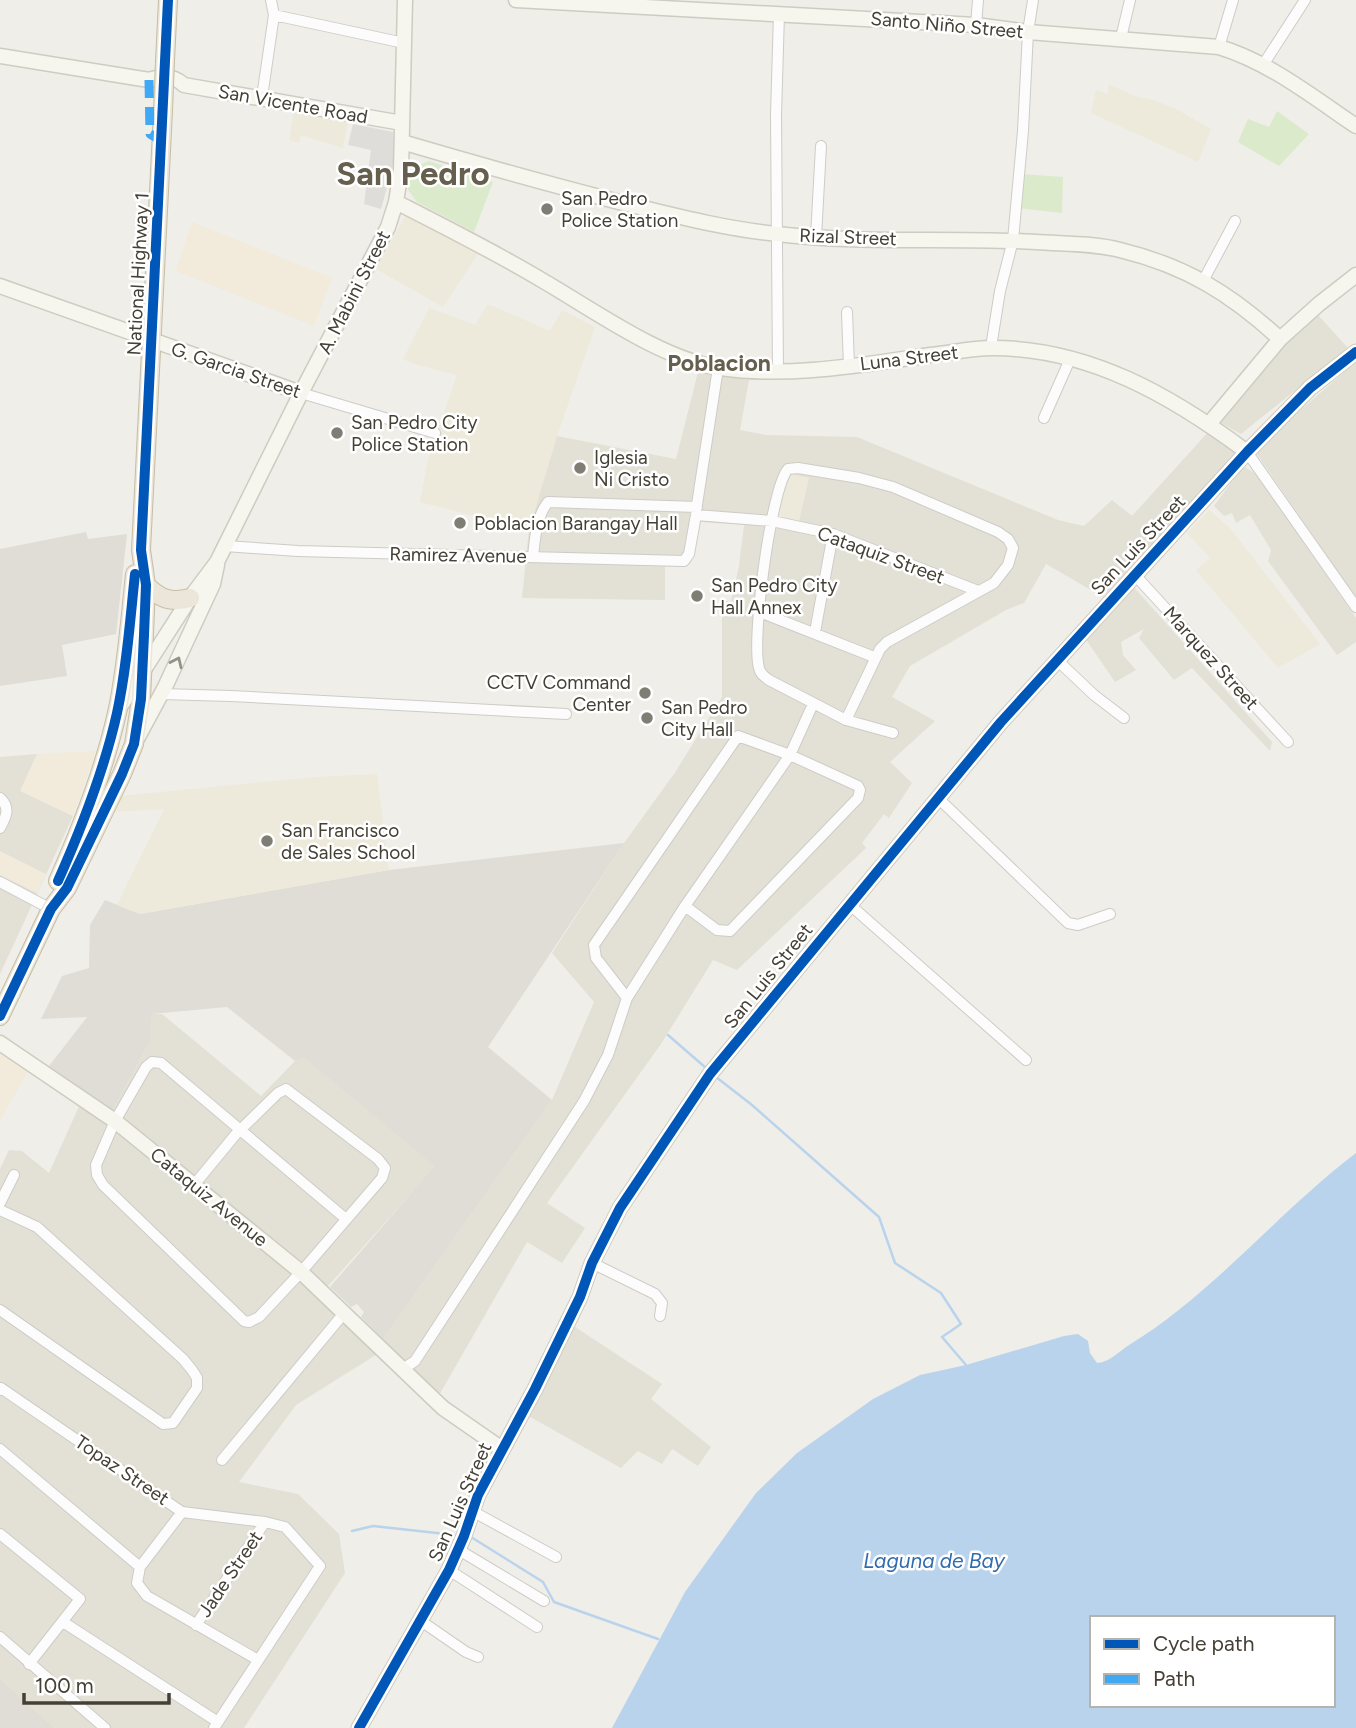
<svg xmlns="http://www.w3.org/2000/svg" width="1356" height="1728" font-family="Figtree,sans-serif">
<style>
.residential{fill:#e3e0d6}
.commercial{fill:#f2ebdc}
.industrial{fill:#e0ddd7}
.education{fill:#edeadb}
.green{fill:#daeaca}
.parking{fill:#deddd9}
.water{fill:#bad3ec;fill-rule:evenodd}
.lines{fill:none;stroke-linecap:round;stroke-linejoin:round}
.stream{stroke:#bad3ec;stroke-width:2.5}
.street-casing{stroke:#cdccc7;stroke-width:12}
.secondary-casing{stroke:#ceccc0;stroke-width:17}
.highway-casing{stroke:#c6bea5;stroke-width:20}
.street{stroke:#fdfcfc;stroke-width:10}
.secondary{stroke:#f6f5ee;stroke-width:14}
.highway{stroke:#ebe6d9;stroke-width:18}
.highway-bridge-casing{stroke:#c6bea5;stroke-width:20;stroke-linecap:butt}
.highway-bridge{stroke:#ebe6d9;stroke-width:18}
.quiet{stroke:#3fa9f5;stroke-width:9;stroke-dasharray:18 9;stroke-linecap:butt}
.cycleway-casing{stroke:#fff;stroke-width:15}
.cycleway{stroke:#0057b8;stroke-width:10}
.oneway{stroke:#959188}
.poi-dot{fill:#807d74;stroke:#fff;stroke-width:2.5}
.labels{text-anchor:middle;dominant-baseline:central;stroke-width:5;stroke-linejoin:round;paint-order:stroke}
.street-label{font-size:19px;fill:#454035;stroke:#fff}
.poi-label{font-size:19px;fill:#454035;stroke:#fff;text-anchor:start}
.water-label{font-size:21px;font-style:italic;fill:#326cad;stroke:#fff}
.quarter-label{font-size:23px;font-weight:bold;fill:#675f4d;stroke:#fff}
.town-label{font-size:33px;font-weight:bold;fill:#675f4d;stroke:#fff}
</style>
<rect width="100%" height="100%" fill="#efeee9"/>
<path class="residential" d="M1318,315L1348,348L1241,434L1218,421L1267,361Z
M1356,362V598L1254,450Z
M698,372L749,380L740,430L766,435L857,437L1058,520L1084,526L1112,500L1132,516L1210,430L1240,453L1103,597L1046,564L1024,603L1006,610L910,666L892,697L935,721L890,762L912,783L889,818L884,814L862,843L866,848L737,970L713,960L661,1044L547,1203L585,1228L562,1263L527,1242L438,1397L383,1339L552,1100L594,1002L552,953L624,843L674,774L722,697V601H731L739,566L744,525L701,522L690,564L665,565V600L522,598L529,528L557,436L676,459Z
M1243,466L1256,474L1356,618V642L1337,655L1268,561L1271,550L1250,515L1236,523L1232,513L1224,516L1214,506Z
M1131,584L1272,742L1270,751L1192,668L1174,680L1139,638L1144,629L1121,642L1123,655L1136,670L1115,682L1085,638Z
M37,754L21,791L73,816L0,974V757Z
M150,1014H162L261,1096L295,1061L304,1058L436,1166L319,1296L379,1353L296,1405L239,1482L298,1494L339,1534L345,1573L244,1728H55L0,1679V1169L9,1150L22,1151L49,1173L85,1093Z
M572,1325L662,1384L651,1399L711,1447L698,1466L672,1449L662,1464L638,1451L621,1468L525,1414Z"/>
<path class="commercial" d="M192,222L332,278L314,326L176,271Z
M96,751L73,816L20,791L37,754Z
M0,851L46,874L37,893L0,875Z
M0,1049L30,1068L0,1121Z"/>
<path class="industrial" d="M86,532L88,539L127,534L116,634L62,645L67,676L0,686V549Z
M624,843L488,1047L552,1100L383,1339L361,1317L364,1312L357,1304L351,1307L330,1287L435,1166L304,1058L295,1061L227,1007L151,1014L150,1040L112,1111L49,1066L87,1017L41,1019L62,976L89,968L90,925L105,900L140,914L389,870Z
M0,1679L55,1728H0Z"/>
<path class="education" d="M1109,84L1134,96L1154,100L1176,109L1211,129L1198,162L1091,113L1096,90L1107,94Z
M294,110L348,122L343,148L301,135L299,143L289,140Z
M407,213L478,254L443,307L376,269Z
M488,304L550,331L562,310L595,327L557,436L529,530L420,502L428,459L457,375L414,364L403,359L429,308L475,325Z
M787,473L809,478L799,522L776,517Z
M1209,510L1230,528L1320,644L1278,668L1196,570L1210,558L1187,533Z
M377,774L389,870L140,914L117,905L164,809L112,812L120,796L316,777Z"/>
<path class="green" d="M1277,111L1309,134L1279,166L1238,142L1248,119L1269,127Z
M429,161L493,182L474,232L417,202L408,190L409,178L414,167Z
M1021,174L1063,177L1062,213L1018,208Z"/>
<path class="parking" d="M353,124L393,132V165L381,209L364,204L371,150L348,145Z"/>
<path class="water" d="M1356,1153V1728H612L685,1592L756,1493L797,1453L873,1399L920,1375L966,1365L1064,1336L1078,1334L1088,1341L1090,1353L1097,1363C1110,1362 1118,1352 1129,1345C1214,1293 1277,1213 1356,1153ZM1092,1618H1333V1705H1092Z"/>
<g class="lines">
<path class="stream" d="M668,1035L706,1068
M716,1077L752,1105L879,1217L895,1263L941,1293L961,1324L942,1337L966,1365
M352,1531L373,1526L455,1535
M471,1537L543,1582L554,1602L658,1639"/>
<g class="street-casing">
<path id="street" d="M274,15L404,43
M976,25L978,0
M1121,38L1130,0
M1219,47L1233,0
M1263,65L1305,0
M262,97L274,15L271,0
M816,237L821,146
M1203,281L1235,221
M847,312L849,366
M991,347L1000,291L1013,240L1023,131L1028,32L1033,0
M778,373L776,115L779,13
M301,393L435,433
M1044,418L1071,357
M1247,452L1356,607
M696,511L718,368
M225,546L298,551L684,561L689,554L696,515L772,521L833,534L978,591
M533,557C535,538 536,517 548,502L697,507
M1135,575L1288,742
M757,611L874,657
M815,632L833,534
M1057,660L1094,695L1124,718
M161,694L231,696L566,714
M846,720L880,649L887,642L994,583L1008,565L1013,548L1008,539L998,532L893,487L859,478L798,468L788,469C771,488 751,640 759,668C760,674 764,676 769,680L846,720L893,733
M937,797L1068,923L1078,925L1110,914
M0,798C11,808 6,817 0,828
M0,882L51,909
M849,904L1026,1060
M627,998L596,958L594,945L738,736L790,755L858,786L860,790L858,798L730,931L717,930L685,906
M194,1185L236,1134L278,1093L286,1089L378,1159L385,1168L382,1178L301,1272L259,1317L249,1322L244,1321L103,1185L97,1175L96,1165L115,1121L146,1067L152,1062L161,1063L346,1219
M0,1203L14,1175
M0,1210L37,1227L183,1359L192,1370L197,1378V1388L173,1423L163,1424L0,1310
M592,1263L655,1294L662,1303L660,1316
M403,1369L415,1361L584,1101L608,1055L627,998L685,906L790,755L813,704
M0,1390L1,1388L182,1512L265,1522L285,1527L320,1566L214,1728
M0,1449L140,1567
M222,1460L345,1312
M472,1511L556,1557
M182,1512L140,1567L137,1583L147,1596L258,1660
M0,1534L80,1599L29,1664
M459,1550L544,1601
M449,1570L537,1627
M421,1621L466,1652L478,1657
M63,1622L218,1722
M196,1625L265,1522
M0,1637L105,1728"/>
</g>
<g class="secondary-casing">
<path id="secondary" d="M516,0L976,25L1028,32L1219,47C1269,62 1313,97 1356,126
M0,56L149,80C162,75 173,75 184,85L402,123
M402,142C477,164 551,185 627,204C676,216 726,229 777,234C862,244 951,237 1036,242C1064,244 1093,243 1120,250C1186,266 1231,294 1280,339
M396,202C447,228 497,253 545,282C595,311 663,360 720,368C790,378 860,365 930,355C950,353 972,348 993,348C1089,348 1172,396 1247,452
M0,286L301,393
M1209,424L1280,339L1319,304L1356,275
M120,707L190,598L217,562L301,393L388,227L396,202L401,170L405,0
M138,737L165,687L213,584L217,565
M0,1043L115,1121L301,1272L443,1408L502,1449
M359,1728L449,1570L464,1536L478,1495L535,1389L580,1297L592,1263L620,1208L710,1074L1001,722L1247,452L1310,388L1356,352"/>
</g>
<g class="highway-casing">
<path id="highway" d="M165,61L168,0
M146,585C160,599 171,603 190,598
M58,881C82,827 104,771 117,713C127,667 130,620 135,574
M0,1016L51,909L67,888L122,774L134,744L141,699L144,635L146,585L141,550L163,111"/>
</g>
<use href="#street" class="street"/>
<use href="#secondary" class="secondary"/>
<use href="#highway" class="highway"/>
<g class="highway-bridge-casing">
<path id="highway-bridge" d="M163,111L165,61"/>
</g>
<use href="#highway-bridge" class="highway-bridge"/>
<path class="quiet" d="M149,80L150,134L162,141"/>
<g class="cycleway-casing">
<path id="cycleway" d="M58,881C82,827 104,771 117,713C127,667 130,620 135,574
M0,1016L51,909L67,888L122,774L134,744L141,699L144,635L146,585L141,550L168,0
M359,1728L449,1570L464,1536L478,1495L535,1389L580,1297L592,1263L620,1208L710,1074L1001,722L1247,452L1310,388L1356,352"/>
</g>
<use href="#cycleway" class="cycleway"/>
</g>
<defs><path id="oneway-chevron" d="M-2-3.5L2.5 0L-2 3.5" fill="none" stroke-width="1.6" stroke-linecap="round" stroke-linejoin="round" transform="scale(1.75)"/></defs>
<use class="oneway" href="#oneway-chevron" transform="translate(177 662) rotate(-65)"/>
<g class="poi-dot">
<circle cx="547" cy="209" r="7"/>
<circle cx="337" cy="433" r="7"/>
<circle cx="580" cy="468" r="7"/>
<circle cx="460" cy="523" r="7"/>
<circle cx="697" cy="596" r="7"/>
<circle cx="645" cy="693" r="7"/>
<circle cx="647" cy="718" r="7"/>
<circle cx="267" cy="841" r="7"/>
</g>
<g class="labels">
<g class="street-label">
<text transform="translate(947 25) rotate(5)">Santo Niño Street</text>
<text transform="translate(293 104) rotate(10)">San Vicente Road</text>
<text transform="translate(848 237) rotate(2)">Rizal Street</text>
<text transform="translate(138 274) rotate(-87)">National Highway 1</text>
<text transform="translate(354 292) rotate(-63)">A. Mabini Street</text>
<text transform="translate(909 358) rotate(-7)">Luna Street</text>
<text transform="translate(236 370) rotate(19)">G. Garcia Street</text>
<text transform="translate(1138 545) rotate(-47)">San Luis Street</text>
<text transform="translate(458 555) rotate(1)">Ramirez Avenue</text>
<text transform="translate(881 555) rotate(20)">Cataquiz Street</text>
<text transform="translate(1211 658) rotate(48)">Marquez Street</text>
<text transform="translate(768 976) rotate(-51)">San Luis Street</text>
<text transform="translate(209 1197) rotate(39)">Cataquiz Avenue</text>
<text transform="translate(122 1470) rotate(34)">Topaz Street</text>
<text transform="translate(460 1502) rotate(-66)">San Luis Street</text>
<text transform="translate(230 1574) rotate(-56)">Jade Street</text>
</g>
<g class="poi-label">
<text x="561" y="198">San Pedro<tspan x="561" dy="22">Police Station</tspan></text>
<text x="351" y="422">San Pedro City<tspan x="351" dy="22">Police Station</tspan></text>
<text x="594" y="457">Iglesia<tspan x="594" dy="22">Ni Cristo</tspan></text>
<text x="474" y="523">Poblacion Barangay Hall</text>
<text x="711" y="585">San Pedro City<tspan x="711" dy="22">Hall Annex</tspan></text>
<text x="631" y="682" text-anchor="end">CCTV Command<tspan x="631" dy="22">Center</tspan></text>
<text x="661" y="707">San Pedro<tspan x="661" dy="22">City Hall</tspan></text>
<text x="281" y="830">San Francisco<tspan x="281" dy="22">de Sales School</tspan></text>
</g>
<g class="water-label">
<text x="934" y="1560">Laguna de Bay</text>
</g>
<g class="quarter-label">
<text x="719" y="363">Poblacion</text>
</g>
<g class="town-label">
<text x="413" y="173">San Pedro</text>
</g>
</g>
<rect x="1090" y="1616" width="245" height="91" fill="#ffffff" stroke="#b5b3ae" stroke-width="2"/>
<rect x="1104" y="1639" width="35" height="10" fill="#0057b8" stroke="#b5b3ae" stroke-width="2"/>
<text x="1153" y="1651" font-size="21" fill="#454035">Cycle path</text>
<rect x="1104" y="1674" width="35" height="10" fill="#3fa9f5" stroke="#b5b3ae" stroke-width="2"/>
<text x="1153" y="1686" font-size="21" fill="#454035">Path</text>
<path d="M24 1693v10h145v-10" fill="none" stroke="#454035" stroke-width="3.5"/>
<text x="35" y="1693" font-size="21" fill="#454035" stroke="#ffffff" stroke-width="5" paint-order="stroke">100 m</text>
</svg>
